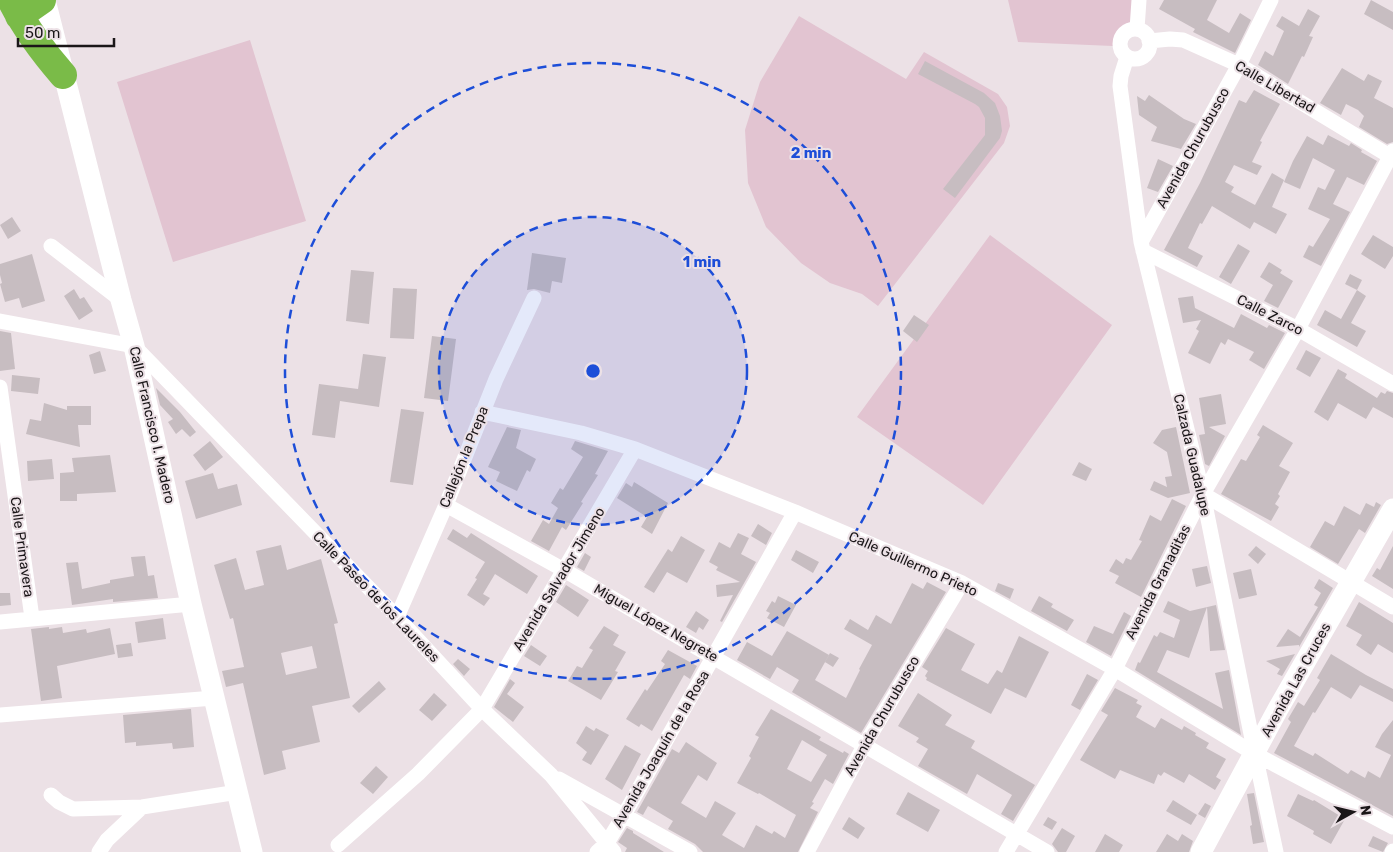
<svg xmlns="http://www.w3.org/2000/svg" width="1393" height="852" font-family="Rubik,sans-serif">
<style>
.green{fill:#e2c4d1}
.building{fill:#c7bdc1;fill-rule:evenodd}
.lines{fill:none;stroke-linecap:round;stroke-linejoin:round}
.street{stroke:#fff;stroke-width:15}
.secondary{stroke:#fff;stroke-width:21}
.highway{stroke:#7abb48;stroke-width:28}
.ring{fill:none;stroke:#1d4ed8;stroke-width:2.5;stroke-dasharray:9 6}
.labels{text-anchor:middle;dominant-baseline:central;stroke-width:4;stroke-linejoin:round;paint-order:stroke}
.street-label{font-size:14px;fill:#1a1618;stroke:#ece1e6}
.centre{fill:#1d4ed8;stroke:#ece1e6;stroke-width:2.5}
.ring-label{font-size:15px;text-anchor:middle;font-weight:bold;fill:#1d4ed8;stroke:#ece1e6;stroke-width:4;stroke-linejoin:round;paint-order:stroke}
</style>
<rect width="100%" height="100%" fill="#ece1e6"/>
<path class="green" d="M1008,0H1136L1135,20L1113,46L1018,42Z
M799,16L906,79L924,52L998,94L1007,107L1010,126L1004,143L878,306L862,294L830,283L801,263L766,227L748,183L745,130L760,82Z
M250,40L306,221L173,262L117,82Z
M990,235L1112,325L983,505L857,417Z"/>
<path class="building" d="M1164,0H1217L1207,20L1229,33L1240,13L1251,20L1235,53L1193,32L1195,29L1159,9Z
M1371,0L1393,12V30L1364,14Z
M1308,9L1320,16L1309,36L1313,37L1304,57L1302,56L1288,84L1258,65L1265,51L1273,56L1284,31L1276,26L1282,16L1299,26Z
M925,61L984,93L995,103L1000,116L1002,131L1000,138L955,198L943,189L985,135V118L979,107L975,104L918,74Z
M1342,68L1364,81L1368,74L1382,81L1374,98L1393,108V142L1387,144L1359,127L1364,116L1358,110L1346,104L1341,115L1320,103Z
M1254,90L1280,104L1260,141L1262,142L1252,162L1262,166L1257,175L1234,165L1225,182L1234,187L1231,192L1255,205L1272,173L1284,180L1272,207L1287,214L1276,234L1254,222L1250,229L1212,206L1202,224L1200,223L1188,248L1203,256L1197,267L1164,250L1200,183L1239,100L1246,103Z
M1149,95L1184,119L1196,124L1181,149L1151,141L1157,127L1139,115L1137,96L1145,101Z
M1328,135L1349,146L1351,143L1362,150L1361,152L1377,161L1364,185L1347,177L1333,204L1350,212L1321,266L1303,257L1309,245L1313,247L1330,219L1308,209L1318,187L1325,190L1335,170L1313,158L1300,189L1284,182L1293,161L1307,136L1323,145Z
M1158,159L1173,166L1158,192L1147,188Z
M12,217L21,231L8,239L0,225Z
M1373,235L1393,247V256L1385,269L1361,254Z
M1238,244L1250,251L1231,284L1219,277Z
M532,253L566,258L562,283L552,281L550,293L534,289L527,290Z
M32,254L45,301L22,308L19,298L5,302L0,284L2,283L0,275V264Z
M1269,262L1282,270L1280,273L1293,281L1278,308L1264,301L1273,285L1260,277Z
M351,270L374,272L369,324L346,321Z
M1350,274L1362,280L1357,290L1345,284Z
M393,288L417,289L414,339L390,338Z
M74,289L80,299L84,297L93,311L79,320L64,296Z
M1357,290L1366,296L1351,323L1366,331L1357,347L1317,325L1325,310L1341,319Z
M1193,296L1195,308L1234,328L1241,314L1267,328L1269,325L1285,333L1264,369L1249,360L1254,352L1228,339L1225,345L1221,342L1210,364L1188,353L1199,331L1196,329L1201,320L1183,323L1178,298Z
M914,315L929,325L917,342L903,331Z
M0,331L11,333L15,369L0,371Z
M432,336L456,339L448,401L424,398Z
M1306,350L1321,358L1310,377L1296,369Z
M100,351L106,371L94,374L89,355Z
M363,354L386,357L379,407L340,401L335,438L312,435L319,384L358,389Z
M1338,369L1347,374L1345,378L1377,398L1381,392L1385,394L1387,391L1393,393V418L1373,407L1366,419L1338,403L1328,421L1314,412Z
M12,375L40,378L38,394L11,391Z
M156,388L180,412L196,432L190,437L182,429L176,434L168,422L173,419L160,405Z
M1221,394L1226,424L1209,427L1225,436L1209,466L1205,464L1199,435L1205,434L1199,398Z
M44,403L67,410V406H91V425H78L80,447L26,434L30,419L41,421Z
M401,409L424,412L413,485L390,482Z
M1263,425L1293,443L1279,466L1290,472L1278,494L1280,496L1275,504L1279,507L1271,521L1221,494L1241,459L1246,461L1260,437L1257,435Z
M507,427L521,430L516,448L536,459L530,472L527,470L517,491L496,481L500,472L488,467Z
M1176,427L1190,493L1168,498L1150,490L1154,481L1167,487L1165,477L1172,476L1167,452L1153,443L1162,430Z
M210,441L223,457L205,471L193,455Z
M575,441L608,451L595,474L598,475L581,502L583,503L566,530L562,527L549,551L531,541L543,520L549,524L558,508L551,503L560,488L563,490L583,457L571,449Z
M110,455L116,492L77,494V501H60V473L74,472L72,458Z
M52,459L54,479L28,481L27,461Z
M1079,462L1092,469L1086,481L1072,475Z
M213,473L218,489L237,484L242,505L196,519L185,481Z
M634,482L668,503L652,534L641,527L647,517L617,498L626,483L632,487Z
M1172,499L1186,506L1141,597L1115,583L1119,576L1109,571L1116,559L1123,564L1126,558L1131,560L1142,541L1139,540L1150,515L1161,521Z
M1376,502L1381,505L1365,533L1359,529L1338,564L1310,547L1325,521L1334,526L1344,506L1360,515L1366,503L1374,507Z
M758,524L772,533L766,545L751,536Z
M453,529L467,538L471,533L538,576L527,594L495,574L483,594L490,598L484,606L467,595L477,579L475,578L485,562L447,539Z
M738,533L749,538L741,554L756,562L722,622L720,621L733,595L717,597L716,585L740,582L716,570L718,567L709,562L719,542L730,548Z
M681,536L705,550L687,583L667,572L654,593L644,587L668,549L672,552Z
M281,545L287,570L321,559L338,623L334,624L350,698L312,706L320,742L282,751L286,769L264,775L243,683L226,687L222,671L244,667L233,618L230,619L214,565L236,558L245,590L264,585L256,551ZM312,646L317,668L286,675L281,653Z
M1256,546L1266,554L1258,564L1248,555Z
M1393,546V589L1372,576L1377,568L1380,570Z
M796,550L819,562L813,573L791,560Z
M585,553L591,557L584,571L577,567Z
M145,556L148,576L154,575L158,598L113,602V599L72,605L66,563L78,562L82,589L110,583V580L134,576L131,557Z
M1207,566L1211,583L1196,587L1192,569Z
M1251,569L1257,595L1239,599L1233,573Z
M1319,579L1333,588L1299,647V645L1276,647L1288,629L1300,637L1318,607L1314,605L1321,593L1314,588Z
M927,582L946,592L861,733L792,692L799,680L777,667L770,679L737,660L747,642L772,656L787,631L829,655L815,680L846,698L860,670L859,669L872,645L844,629L850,619L868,630L876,615L891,624L912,583L923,589Z
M998,583L1014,589L1010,599L995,591Z
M566,585L589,600L578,617L556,602Z
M0,593H10L11,605L0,606Z
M778,596L796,605L784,627L767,618L770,613L766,611L772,601L775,603Z
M1039,596L1053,604L1051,607L1074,620L1067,631L1031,611Z
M1168,601L1190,611L1216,605L1225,650L1210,651L1207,607L1189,658L1167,650L1157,672L1223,709L1215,673L1229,670L1241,735L1135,670L1138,662L1140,663L1154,635L1157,637L1160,632L1174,638L1180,620L1163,612Z
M1359,602L1393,623V653L1378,644L1371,655L1356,645L1362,635L1346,626Z
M696,611L709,620L703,630L699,627L696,633L686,627Z
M1124,612L1131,616L1111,656L1086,642L1094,626L1113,634Z
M163,618L166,639L138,643L135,622Z
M604,626L619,635L613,645L626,652L615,671L618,672L601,700L568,681L577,666L582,668L593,650L589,648Z
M49,627V629L62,627L63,633L86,629L87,633L110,628L115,654L57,666L62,698L41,701L31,629Z
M946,628L975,644L961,670L988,684L997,670L1002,673L1019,636L1049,652L1026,698L1005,688L991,714L926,680L927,678L925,676L928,671L922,667Z
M131,643L133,656L118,658L116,645Z
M531,645L547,656L540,666L524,656Z
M668,650L697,666L690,679L684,675L652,731L641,724L639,727L626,719L645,689L647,691L665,664L661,661Z
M830,653L839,658L833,667L825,662Z
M1295,654L1282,676L1277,674L1280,669L1266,661Z
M1331,654L1366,675L1393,689V702L1360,685L1351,699L1331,687L1315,713L1313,712L1294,746L1313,756L1315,753L1348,774L1351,770L1365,778L1368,771L1380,778L1391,755L1375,747L1382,734L1393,720V816L1274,753L1291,722L1288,719L1298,702L1304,706L1320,680L1317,678Z
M458,659L470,669L464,676L453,664Z
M1087,674L1098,680L1080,710L1071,705Z
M510,679L515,683L507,694L524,707L513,722L494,707Z
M379,681L386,689L359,713L352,706Z
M1115,688L1138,700L1136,703L1142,706L1136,717L1155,728L1161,718L1182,730L1184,726L1196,733L1195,735L1209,743L1206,748L1226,759L1216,777L1221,780L1215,790L1189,774L1184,783L1164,772L1161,776L1158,774L1154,784L1120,770L1115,779L1080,760L1108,715L1101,711Z
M434,693L447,705L432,721L419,710Z
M918,693L952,715L945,725L975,741L971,748L1035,785L1013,821L1001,814L1012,795L977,774L967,794L918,766L928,749L916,742L919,738L898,726Z
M191,709L194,747L173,749L172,743L136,746V742L125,743L123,715Z
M771,709L821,737L819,740L843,753L844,751L849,754L833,784L825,779L812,802L814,803L810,808L818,812L798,852H703L695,844L668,829L673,821L648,806L643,815L637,812L672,749L679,753L686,742L717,763L707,781L698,775L681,803L706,818L715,801L736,813L722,835L744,848L756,825L772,834L774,831L785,838L796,815L759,793L758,794L737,783L751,758L749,756L759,737L755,735ZM802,740L827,755L811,782L787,769Z
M586,726L594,731L596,728L609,735L591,765L582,760L587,752L576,743Z
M625,745L641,754L622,790L605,779Z
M376,766L388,777L373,794L360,783Z
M908,792L940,810L928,832L896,814Z
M1254,793L1264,842L1253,844L1250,826L1252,825L1247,794Z
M1298,794L1313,801L1314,800L1345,819L1331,844L1313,834L1314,831L1287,816Z
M1173,800L1197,815L1191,825L1166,811Z
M1205,803L1211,806L1205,818L1198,814Z
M849,817L865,828L858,839L842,829Z
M1048,817L1057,822L1052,830L1043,825Z
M627,828L633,831V833L664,852H625L627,848L618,842Z
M1062,828L1075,836L1066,852H1058L1052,844Z
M1105,834L1123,845L1119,852H1095Z
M1167,834L1178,841L1182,834L1193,841L1189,852H1156Z
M1373,836L1388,843L1383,852L1368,846Z"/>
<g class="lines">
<path class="street" d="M1137,29L1139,0
M1120 44a15 15 0 1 1 30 0a15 15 0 1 1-30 0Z
M1149,41L1170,39L1183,40L1239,65L1393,158
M1127,57L1121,76L1120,86L1141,242L1203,494L1255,754L1276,852
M1141,242L1239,65L1271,0
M51,246L121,300
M1143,251L1298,329L1393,384
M0,321L134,346L397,617L482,709L551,775L614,852
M0,387L32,618
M482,412L581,433L635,449L795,512L962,583L1115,669L1255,754L1393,827
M1203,494L1393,607
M446,505L564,570L1047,852
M397,617L446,505L496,379L534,298
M0,622L191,604
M0,715L214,698
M559,779L690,852
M51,795L59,802L73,809L142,807L238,792
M338,845L418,774L482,709L635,449
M99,852L107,840L142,807
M597,852L607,843L624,815L795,512
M807,852L865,744L962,583
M1006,852L1115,669L1203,494L1298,329L1393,151
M1392,852L1393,851"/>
<path class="secondary" d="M45,0L121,300L134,346L191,604L252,852
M1201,852L1278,709L1393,509"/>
<path class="highway" d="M11,0C25,28 43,52 63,75
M19,16L42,0"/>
</g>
<circle cx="593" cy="371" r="154" fill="#1d4ed8" fill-opacity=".12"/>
<g class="ring">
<circle cx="593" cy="371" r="154"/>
<circle cx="593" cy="371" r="308"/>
</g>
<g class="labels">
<g class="street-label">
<text transform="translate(1275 87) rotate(30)">Calle Libertad</text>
<text transform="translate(1193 148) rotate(-61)">Avenida Churubusco</text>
<text transform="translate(1270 315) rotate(27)">Calle Zarco</text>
<text transform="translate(152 425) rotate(77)">Calle Francisco I. Madero</text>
<text transform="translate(1192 455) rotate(77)">Calzada Guadalupe</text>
<text transform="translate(464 457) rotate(-68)">Callejón la Prepa</text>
<text transform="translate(22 547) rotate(82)">Calle Primavera</text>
<text transform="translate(913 564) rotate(24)">Calle Guillermo Prieto</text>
<text transform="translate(559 579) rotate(-59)">Avenida Salvador Jimeno</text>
<text transform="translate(1158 582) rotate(-63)">Avenida Granaditas</text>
<text transform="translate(376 597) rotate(46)">Calle Paseo de los Laureles</text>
<text transform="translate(656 623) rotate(30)">Miguel López Negrete</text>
<text transform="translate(1296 680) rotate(-61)">Avenida Las Cruces</text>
<text transform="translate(882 716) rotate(-60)">Avenida Churubusco</text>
<text transform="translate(661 749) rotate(-60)">Avenida Joaquín de la Rosa</text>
</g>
</g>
<circle cx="593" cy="371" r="8" class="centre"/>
<g class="ring-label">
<text x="811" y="158">2 min</text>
<text x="702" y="267">1 min</text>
</g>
<g transform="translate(1353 812) rotate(82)" stroke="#ece1e6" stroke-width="4" paint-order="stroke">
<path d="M0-4L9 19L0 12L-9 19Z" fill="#1a1618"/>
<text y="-8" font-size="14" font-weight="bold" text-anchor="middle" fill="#1a1618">N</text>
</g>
<path d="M18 38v8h96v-8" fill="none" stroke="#1a1618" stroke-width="2.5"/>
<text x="25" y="38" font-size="15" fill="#1a1618" stroke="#ece1e6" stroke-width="4" paint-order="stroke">50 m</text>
</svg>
